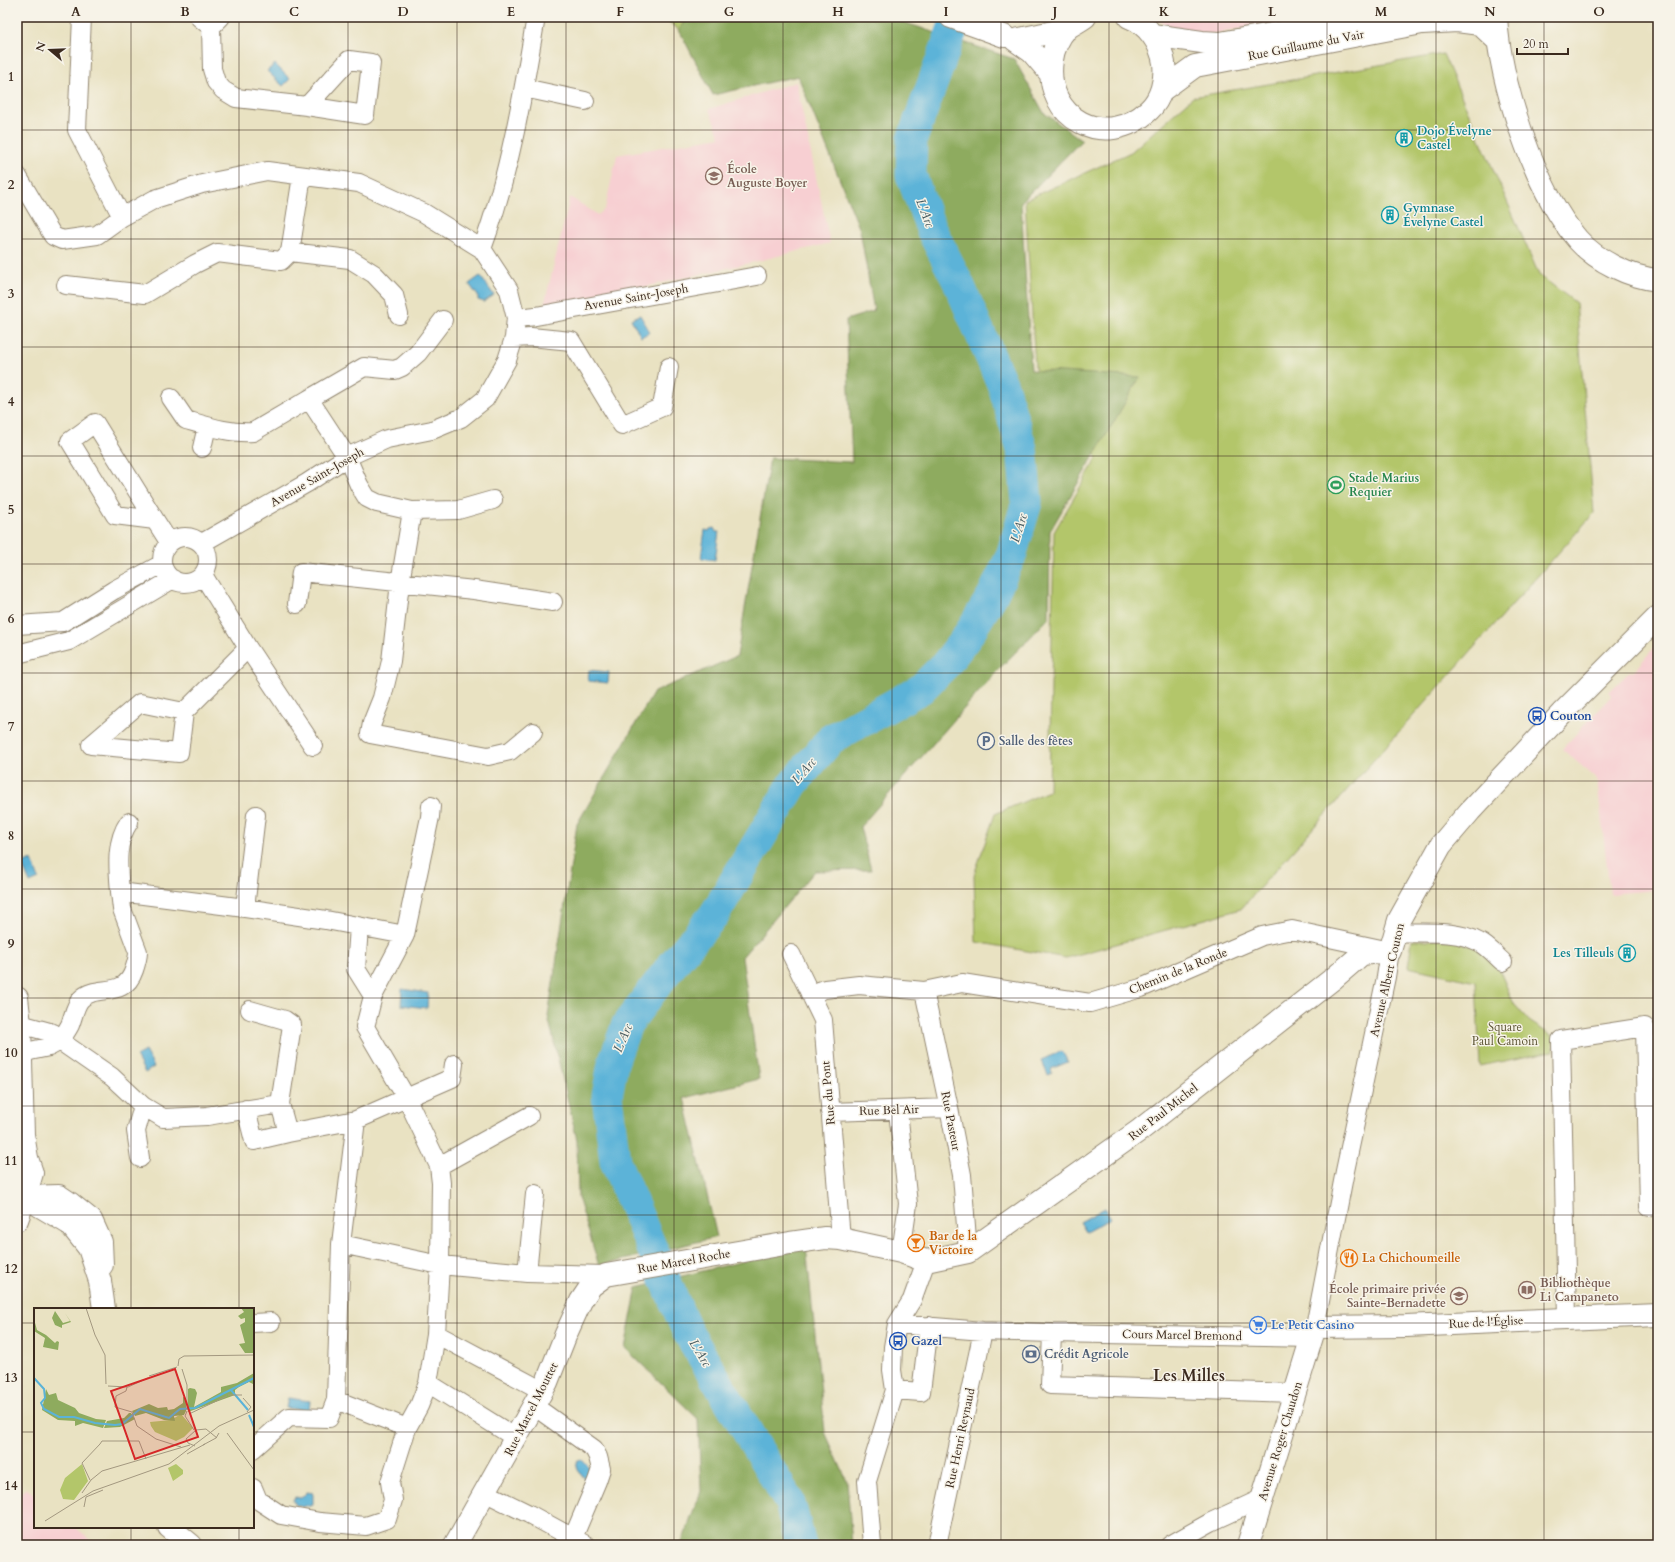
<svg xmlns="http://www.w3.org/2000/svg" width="1675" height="1562" font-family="Cardo,serif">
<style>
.built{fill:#f7cfd2}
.green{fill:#b3c66a;stroke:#777844}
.forest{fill:#8eab5e;stroke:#646a3e}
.water{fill:#5bb3d8;stroke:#4b6e7b}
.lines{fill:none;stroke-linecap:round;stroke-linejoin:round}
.river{stroke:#5bb3d8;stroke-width:31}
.minor-casing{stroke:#928670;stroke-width:20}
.tertiary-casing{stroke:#928670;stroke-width:24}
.secondary-casing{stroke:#928670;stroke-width:24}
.minor{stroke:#fff;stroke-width:18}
.tertiary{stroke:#fff;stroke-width:22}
.secondary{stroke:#fff;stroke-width:22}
.grid{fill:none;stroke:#3b2a1e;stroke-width:1;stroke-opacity:0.55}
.labels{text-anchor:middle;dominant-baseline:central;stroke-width:3;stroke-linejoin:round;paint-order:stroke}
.street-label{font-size:12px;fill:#3b2a1e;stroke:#f7f3e8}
.culture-label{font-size:12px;font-weight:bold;fill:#0d838f;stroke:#f7f3e8;text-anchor:start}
.education-label{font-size:12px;font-weight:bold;fill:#785e54;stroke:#f7f3e8;text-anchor:start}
.leisure-label{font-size:12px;font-weight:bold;fill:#27864d;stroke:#f7f3e8;text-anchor:start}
.transit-label{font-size:12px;font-weight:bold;fill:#164399;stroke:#f7f3e8;text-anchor:start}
.service-label{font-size:12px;font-weight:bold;fill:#4e5e75;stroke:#f7f3e8;text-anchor:start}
.park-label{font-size:12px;fill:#595131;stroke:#f7f3e8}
.food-label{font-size:12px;font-weight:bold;fill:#c56008;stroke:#f7f3e8;text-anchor:start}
.shop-label{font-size:12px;font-weight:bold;fill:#366cbe;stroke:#f7f3e8;text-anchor:start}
.water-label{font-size:13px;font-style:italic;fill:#465a5f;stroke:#f7f3e8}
.district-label{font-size:16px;font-weight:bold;fill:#3b2a1e;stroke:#f7f3e8}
.inset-river{fill:none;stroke:#5bb3d8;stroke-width:2}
.inset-road{fill:none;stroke:#a39880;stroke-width:1}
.view{fill:#d62828;fill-opacity:0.15;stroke:#d62828;stroke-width:2}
.inset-edge{fill:none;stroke:#3b2a1e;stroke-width:2}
.neatline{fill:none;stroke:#3b2a1e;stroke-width:1.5}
.grid-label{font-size:13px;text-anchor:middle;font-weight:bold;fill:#3b2a1e}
</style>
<rect width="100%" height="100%" fill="#f7f3e8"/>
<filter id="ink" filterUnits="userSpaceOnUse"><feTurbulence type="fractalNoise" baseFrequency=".025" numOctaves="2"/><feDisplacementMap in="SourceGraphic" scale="8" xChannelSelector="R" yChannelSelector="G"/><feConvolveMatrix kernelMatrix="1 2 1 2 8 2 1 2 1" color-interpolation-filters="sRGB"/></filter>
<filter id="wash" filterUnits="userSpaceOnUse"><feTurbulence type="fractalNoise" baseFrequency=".012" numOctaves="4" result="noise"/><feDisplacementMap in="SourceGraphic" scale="16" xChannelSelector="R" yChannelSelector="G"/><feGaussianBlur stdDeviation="0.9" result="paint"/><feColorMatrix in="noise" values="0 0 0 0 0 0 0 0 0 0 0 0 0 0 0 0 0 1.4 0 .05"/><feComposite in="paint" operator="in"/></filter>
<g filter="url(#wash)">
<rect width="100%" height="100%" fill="#e9e2c2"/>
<path class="built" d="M1151,17H1328L1204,35L1174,29Z
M796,82L830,243L754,262L543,310L570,197L598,215L605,209L617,155L720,137L709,109Z
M1658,643V890L1610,894L1597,779L1562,749L1612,695L1609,692L1630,671L1633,672Z
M26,1488L35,1495V1527H75L97,1545H17V1497Z"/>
<path class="green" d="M663,17H687L679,30Z
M1443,54L1539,275L1576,303L1594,513L1241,909L1066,958L976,942L974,875L995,814L1049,791L1054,532L1097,458L1080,419L1036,383L1025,200L1131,152L1193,97Z
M1412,940H1453L1478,948L1499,969L1514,1004L1529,1021L1554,1037L1553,1051L1480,1066L1476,982L1408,967Z"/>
<path class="forest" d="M687,17H888L1014,59L1044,113L1082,140L1021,202L1031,370L1140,377L1050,531L1049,618L998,670L860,827L871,870L815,871L742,957L759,1079L684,1098L717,1237L599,1266L578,1197L577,1140L548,1016L577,824L654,692L737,656L770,458L852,462L846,320L874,311L860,230L798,76L713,95L679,30Z
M1010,17H1050L1047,21Z
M806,1246L825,1432L847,1481L852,1545H681L701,1491L698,1419L625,1348L637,1287Z"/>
<path class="water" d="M275,64L290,79L283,86L267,71Z
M480,276L494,295L484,302L478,300V296L469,284Z
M640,315L650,332L641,337L631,319Z
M714,528L716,532H719L715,560L701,558L705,530L709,531L710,529Z
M589,670L609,672L608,683L588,681Z
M32,860L39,879L30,883L22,864Z
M402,989L428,993L427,1008L401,1005Z
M145,1051L154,1067L145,1073L136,1056Z
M1062,1051L1068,1062L1051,1069L1052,1073L1048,1075L1041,1060Z
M1105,1208L1111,1218L1086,1232L1080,1222Z
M288,1398L310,1401L309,1411L286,1408Z
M581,1459L589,1467L591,1477L585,1479L578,1470L576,1461Z
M307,1492L313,1493V1504L302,1507L296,1505L293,1500L295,1497L301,1498Z"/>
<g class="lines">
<path class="river" d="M801,1545L790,1503L687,1331L615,1161L607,1096L613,1063L627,1024L668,970L714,915L793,784L831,739L921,689L946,664L966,638L992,596L1011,556L1027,502L1022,449L1003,386L958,282L932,231L911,175L912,139L957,17"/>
</g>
</g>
<g filter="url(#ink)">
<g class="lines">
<g class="minor-casing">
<path id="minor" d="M82,17L77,130L122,217
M199,17L211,27L221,17
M211,27L212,69L216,82L223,90L236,98L307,106L365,115L371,63L349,60L307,106
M524,88L585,101
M17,175L53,236L62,240L97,235L122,217L155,199L202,184L267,171L359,183L424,213L482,249L509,290L516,318L514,338L507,360L485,399L461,418L432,430L387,439L347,457L307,483L202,543
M482,249C509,176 523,95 536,17
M290,252L350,259L374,274L394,295L399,315
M66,285L145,294L195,264L217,253L281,261L290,252L302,176
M516,318L536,316L757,276
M443,320L418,353L402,367L395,370L364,367L309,399L347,457L359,485L367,498L377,503L412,511L400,583L391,661L382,698L372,723L370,734L488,756L510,751L533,732
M514,338L531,337L571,341L622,425L662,407L669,367
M171,398L186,420C207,426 231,434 253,432L309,399
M202,448L207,426
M412,511L458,510L493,500
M155,520L115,515L70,441L95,423L155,520L169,542
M162 560a23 23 0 1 1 46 0a23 23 0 1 1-46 0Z
M203,575L248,648L313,746
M297,604L301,572L474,590L553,602
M17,625L63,622L114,590L162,564
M17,654L69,641L173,579
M184,712L179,753L91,745L140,703L184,712L248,648
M120,892C118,868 115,842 129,822
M245,908L256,815
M359,927L356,969L373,996
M1396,932C1423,934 1454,929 1479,942C1488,946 1496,956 1503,962
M791,954L823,1020L841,1239
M924,991L949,1108L962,1175L968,1252
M810,994L825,989L859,985L924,991L962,983L1090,1003L1141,988L1262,936L1292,930L1390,951L1386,977L1345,1171L1315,1327
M20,1024L53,1033L60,1041C63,1036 67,1031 70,1025C73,1018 75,1005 81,999C97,983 124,1000 134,970C136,964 138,958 138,952L122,909L120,892L245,908L326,920L405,935L430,817L431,806
M17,1058L30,1051L49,1047L60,1041L112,1077L143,1106L163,1118L207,1116L280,1104L292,1025L285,1020L250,1010
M246,1109L254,1141L288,1133
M898,1111L908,1204L901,1252
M830,1112L949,1108
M356,1120L452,1078L454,1064
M140,1158L136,1131L143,1106
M439,1166L529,1116
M341,1244L440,1265L527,1273L606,1275
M527,1273L535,1194
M1567,1319L1561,1040L1645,1027L1649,1207
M253,1323L271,1322
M897,1324L983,1331L1052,1333L1312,1338
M1052,1333L1050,1385L1294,1393
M436,1334L543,1391
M428,1383L516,1438
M895,1390L921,1392L929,1326
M336,1400L407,1428
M534,1406L594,1449L598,1457L601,1469L597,1481L570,1545
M253,1449L289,1417L329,1418L336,1400L341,1244L356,1120L288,1133L280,1104
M253,1488L258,1500L281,1515L320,1522L366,1526L387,1519L393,1500L390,1482L407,1428L419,1406L428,1383L436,1334L440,1265L441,1183L439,1166L407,1099L365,1027L373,996L405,935
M486,1493L529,1514L586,1545
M872,1545L867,1481L895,1390L892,1370L893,1347L897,1324L912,1300L926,1261
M937,1545L983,1331
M1170,1545L1211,1522L1263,1498"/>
</g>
<g class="tertiary-casing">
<path id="tertiary" d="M25,1197L70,1224L89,1248L100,1281L104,1309
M25,1197L59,1196L71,1204L91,1220L101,1242L102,1265
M169,1527L191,1545
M455,1545L547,1382L566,1334L581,1301L591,1286L606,1275L790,1243L825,1238L841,1239L901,1252L926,1261L968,1252L1140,1130L1334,978L1362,954L1390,951L1399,920L1441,845L1470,811L1563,712L1658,617
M1248,1545L1315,1327L1406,1326L1658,1315"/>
</g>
<g class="secondary-casing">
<path id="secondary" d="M951,17L1004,36
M1085,17C1080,21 1073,24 1067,28C1059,36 1053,50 1052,60C1043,119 1106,151 1149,110C1161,99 1166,80 1164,63C1161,44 1148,24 1129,17
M1496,17C1500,83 1534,189 1578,240C1597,261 1629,277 1658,280
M1152,35L1202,42L1220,43L1369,17
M1015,40L1067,29
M1015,40L1032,52L1050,73
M1162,90L1195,66L1422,23L1457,21L1480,24L1498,41
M17,998L20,1024L23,1135L27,1158L32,1173L25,1197L17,1220"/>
</g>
<use href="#minor" class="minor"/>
<use href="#tertiary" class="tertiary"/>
<use href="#secondary" class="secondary"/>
</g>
</g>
<path class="grid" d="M131,17V1309M239,17V1309M348,17V1545M457,17V1545M566,17V1545M674,17V1545M783,17V1545M892,17V1545M1001,17V1545M1109,17V1545M1218,17V1545M1327,17V1545M1436,17V1545M1544,17V1545M17,130H1658M17,239H1658M17,347H1658M17,456H1658M17,564H1658M17,673H1658M17,781H1658M17,889H1658M17,998H1658M17,1106H1658M17,1215H1658M17,1323H35M253,1323H1658M17,1432H35M253,1432H1658M131,1527V1545M239,1527V1545"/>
<defs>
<g id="building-ring" transform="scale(0.9)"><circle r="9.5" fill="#f7f3e8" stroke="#0f9aa8" stroke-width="1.5"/><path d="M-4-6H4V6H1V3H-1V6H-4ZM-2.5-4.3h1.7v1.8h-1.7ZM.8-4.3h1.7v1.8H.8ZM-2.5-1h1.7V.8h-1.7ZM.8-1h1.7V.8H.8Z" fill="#0f9aa8"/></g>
<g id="school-ring" transform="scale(0.9)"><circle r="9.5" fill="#f7f3e8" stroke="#8d6e63" stroke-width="1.5"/><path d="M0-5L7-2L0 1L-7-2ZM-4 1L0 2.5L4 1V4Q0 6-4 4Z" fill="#8d6e63"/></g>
<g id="stadium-ring" transform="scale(0.9)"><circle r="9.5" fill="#f7f3e8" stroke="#2e9e5b" stroke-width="1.5"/><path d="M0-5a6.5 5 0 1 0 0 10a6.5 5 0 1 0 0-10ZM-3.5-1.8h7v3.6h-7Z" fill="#2e9e5b"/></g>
<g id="bus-ring" transform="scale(0.9)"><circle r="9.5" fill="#f7f3e8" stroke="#1a4fb4" stroke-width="1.5"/><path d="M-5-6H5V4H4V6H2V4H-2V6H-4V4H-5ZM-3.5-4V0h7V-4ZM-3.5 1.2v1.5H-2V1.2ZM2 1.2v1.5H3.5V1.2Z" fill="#1a4fb4"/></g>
<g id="parking-ring" transform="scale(0.9)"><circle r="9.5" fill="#f7f3e8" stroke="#5c6f8a" stroke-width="1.5"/><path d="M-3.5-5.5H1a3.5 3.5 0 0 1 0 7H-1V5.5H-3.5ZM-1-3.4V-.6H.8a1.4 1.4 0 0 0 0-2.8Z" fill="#5c6f8a"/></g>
<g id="bar-ring" transform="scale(0.9)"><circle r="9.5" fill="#f7f3e8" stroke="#e8710a" stroke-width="1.5"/><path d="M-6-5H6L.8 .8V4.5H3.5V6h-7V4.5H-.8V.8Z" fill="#e8710a"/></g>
<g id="restaurant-ring" transform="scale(0.9)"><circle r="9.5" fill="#f7f3e8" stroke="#e8710a" stroke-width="1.5"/><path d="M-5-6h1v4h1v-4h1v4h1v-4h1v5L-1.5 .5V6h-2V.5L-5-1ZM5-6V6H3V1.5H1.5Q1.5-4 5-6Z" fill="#e8710a"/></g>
<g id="library-ring" transform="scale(0.9)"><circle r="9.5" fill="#f7f3e8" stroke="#8d6e63" stroke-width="1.5"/><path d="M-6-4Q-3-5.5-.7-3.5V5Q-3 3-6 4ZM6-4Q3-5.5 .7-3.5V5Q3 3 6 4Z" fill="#8d6e63"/></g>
<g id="supermarket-ring" transform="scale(0.9)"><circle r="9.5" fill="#f7f3e8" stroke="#3f7fe0" stroke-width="1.5"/><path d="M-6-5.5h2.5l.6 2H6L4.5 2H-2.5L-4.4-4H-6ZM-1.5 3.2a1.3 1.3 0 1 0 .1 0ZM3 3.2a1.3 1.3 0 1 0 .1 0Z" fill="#3f7fe0"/></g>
<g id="bank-ring" transform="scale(0.9)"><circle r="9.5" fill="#f7f3e8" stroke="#5c6f8a" stroke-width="1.5"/><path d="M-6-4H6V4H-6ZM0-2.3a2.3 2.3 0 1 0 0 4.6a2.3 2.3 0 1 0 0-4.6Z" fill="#5c6f8a"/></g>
</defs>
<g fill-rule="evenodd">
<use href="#building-ring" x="1404" y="138"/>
<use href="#school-ring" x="714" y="176"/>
<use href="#building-ring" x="1390" y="215"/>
<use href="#stadium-ring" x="1336" y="485"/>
<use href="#bus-ring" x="1537" y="716"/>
<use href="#parking-ring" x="986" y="741"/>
<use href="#building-ring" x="1627" y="953"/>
<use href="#bar-ring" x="916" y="1243"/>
<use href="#restaurant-ring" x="1349" y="1258"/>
<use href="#library-ring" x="1527" y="1290"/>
<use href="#school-ring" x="1459" y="1296"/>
<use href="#supermarket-ring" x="1258" y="1325"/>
<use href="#bus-ring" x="898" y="1341"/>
<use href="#bank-ring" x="1031" y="1354"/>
</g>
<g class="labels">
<g class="street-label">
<text transform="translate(1306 45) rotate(-11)">Rue Guillaume du Vair</text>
<text transform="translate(636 297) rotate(-10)">Avenue Saint-Joseph</text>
<text transform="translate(317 477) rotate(-30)">Avenue Saint-Joseph</text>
<text transform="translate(1178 971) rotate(-22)">Chemin de la Ronde</text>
<text transform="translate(1387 980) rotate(-77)">Avenue Albert Couton</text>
<text transform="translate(828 1093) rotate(-95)">Rue du Pont</text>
<text transform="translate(889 1110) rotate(-2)">Rue Bel Air</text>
<text transform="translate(1163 1112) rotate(-38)">Rue Paul Michel</text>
<text transform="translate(951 1121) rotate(79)">Rue Pasteur</text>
<text transform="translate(684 1261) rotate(-10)">Rue Marcel Roche</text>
<text transform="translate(1486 1322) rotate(-3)">Rue de l'Église</text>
<text transform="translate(1182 1335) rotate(1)">Cours Marcel Bremond</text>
<text transform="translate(531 1409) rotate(-63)">Rue Marcel Mouttet</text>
<text transform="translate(960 1438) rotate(-78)">Rue Henri Reynaud</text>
<text transform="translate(1280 1441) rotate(-73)">Avenue Roger Chaudon</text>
</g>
<g class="culture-label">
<text x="1417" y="131">Dojo Évelyne<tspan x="1417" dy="14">Castel</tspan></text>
<text x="1403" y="208">Gymnase<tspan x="1403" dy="14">Évelyne Castel</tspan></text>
<text x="1614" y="953" text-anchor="end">Les Tilleuls</text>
</g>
<g class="education-label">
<text x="727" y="169">École<tspan x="727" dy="14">Auguste Boyer</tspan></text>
<text x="1540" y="1283">Bibliothèque<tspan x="1540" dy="14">Li Campaneto</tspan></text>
<text x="1446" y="1289" text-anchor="end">École primaire privée<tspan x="1446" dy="14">Sainte-Bernadette</tspan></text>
</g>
<g class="leisure-label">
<text x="1349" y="478">Stade Marius<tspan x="1349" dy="14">Requier</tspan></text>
</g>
<g class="transit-label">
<text x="1550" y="716">Couton</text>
<text x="911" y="1341">Gazel</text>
</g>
<g class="service-label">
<text x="999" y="741">Salle des fêtes</text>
<text x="1044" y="1354">Crédit Agricole</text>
</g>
<g class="park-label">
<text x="1505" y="1027">Square<tspan x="1505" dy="14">Paul Camoin</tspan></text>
</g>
<g class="food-label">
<text x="929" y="1236">Bar de la<tspan x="929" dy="14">Victoire</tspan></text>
<text x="1362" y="1258">La Chichoumeille</text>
</g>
<g class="shop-label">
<text x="1271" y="1325">Le Petit Casino</text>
</g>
<g class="water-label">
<text transform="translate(925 213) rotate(69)">L'Arc</text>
<text transform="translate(1019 528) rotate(-73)">L'Arc</text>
<text transform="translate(804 771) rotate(-50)">L'Arc</text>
<text transform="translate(623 1038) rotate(-67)">L'Arc</text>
<text transform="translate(700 1353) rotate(59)">L'Arc</text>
</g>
<g class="district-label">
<text x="1189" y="1376">Les Milles</text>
</g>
</g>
<g transform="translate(34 1308)">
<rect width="220" height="220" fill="#e9e2c2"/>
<path d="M147,106L159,120L150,129L142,133L121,124L117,118L116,114L137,112ZM48,156L54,173L40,192L29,191L26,182L31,170ZM142,156L149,162V166L139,173L134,160Z" fill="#b3c66a"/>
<path d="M207,0H220V45H211L205,36L211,35L206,17L211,14V10L207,11L204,8L210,4ZM21,3L29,15L36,13L31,5L37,14L28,17V20L21,17L18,10ZM0,11L3,22L12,27L21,35L23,33L25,34L24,42L9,39L11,30L0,23ZM220,65L219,76L215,74L205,79L201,82V87L154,104V81L156,80L161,81L163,85L160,99L187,84V79L203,75ZM12,81L15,87L22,85L24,92L41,100L45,105L62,111L72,112L69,120L49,115L41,118V113L24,112L8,102ZM149,89L152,90V103L150,107L140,108L141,113L130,112L112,105L101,108L98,103L115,96L124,100L133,99L134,102L140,101L149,95ZM95,105H97L101,111L86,119L70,120L73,113L90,110Z" fill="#8eab5e"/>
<path class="inset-river" d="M0,70L10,81L11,90L7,95L10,101L25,109H40L61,115L81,117L88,116L106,101L135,110L146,101L161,100L220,70M197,82L214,102M215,107L220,119"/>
<path class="inset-road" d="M52,0L61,27L71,47L72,76M144,58L145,51L150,48L220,47M148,61L153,77V102M115,68L143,59M74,78L94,79L114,70M93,79L92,83L82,88L81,99L98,104L103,118L122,131L147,139M194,87H208M209,90L217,99L213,104M153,103L151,108L160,122M155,106L193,88M193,125L220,162M66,136L68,133H105L112,151M169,137L182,130L185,125M161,138L154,135L152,131L162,122L172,121L183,130M153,146L171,136M56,172L48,155L66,136M48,185L57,172L68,163L156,137M50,199L52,189L69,182M11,213L59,183L135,156L185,118L220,102"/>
<path class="view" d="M141,61L164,129L101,151L77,83Z"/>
<rect width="220" height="220" class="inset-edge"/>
</g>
<rect width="1675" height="1562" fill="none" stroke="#f7f3e8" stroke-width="44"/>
<g transform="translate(50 50) rotate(289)" stroke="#f7f3e8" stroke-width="3" paint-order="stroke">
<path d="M0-3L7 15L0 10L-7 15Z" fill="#3b2a1e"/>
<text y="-6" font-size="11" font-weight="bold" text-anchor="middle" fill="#3b2a1e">N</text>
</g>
<path d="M1517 48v6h51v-6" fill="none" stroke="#3b2a1e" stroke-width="2"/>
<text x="1523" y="48" font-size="12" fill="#3b2a1e" stroke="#f7f3e8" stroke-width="3" paint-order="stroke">20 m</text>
<rect x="22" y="22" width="1631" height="1518" class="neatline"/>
<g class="grid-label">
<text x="76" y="16">A</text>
<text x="185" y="16">B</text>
<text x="294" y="16">C</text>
<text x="403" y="16">D</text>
<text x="511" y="16">E</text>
<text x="620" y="16">F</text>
<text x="729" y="16">G</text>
<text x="838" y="16">H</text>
<text x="946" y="16">I</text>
<text x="1055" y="16">J</text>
<text x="1164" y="16">K</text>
<text x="1272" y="16">L</text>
<text x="1381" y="16">M</text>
<text x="1490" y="16">N</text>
<text x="1599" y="16">O</text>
<text x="11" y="81">1</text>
<text x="11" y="189">2</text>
<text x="11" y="298">3</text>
<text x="11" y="406">4</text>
<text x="11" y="514">5</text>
<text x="11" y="623">6</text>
<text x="11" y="731">7</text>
<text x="11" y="840">8</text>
<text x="11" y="948">9</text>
<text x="11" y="1057">10</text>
<text x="11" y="1165">11</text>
<text x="11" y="1273">12</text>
<text x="11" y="1382">13</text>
<text x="11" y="1490">14</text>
</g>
</svg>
